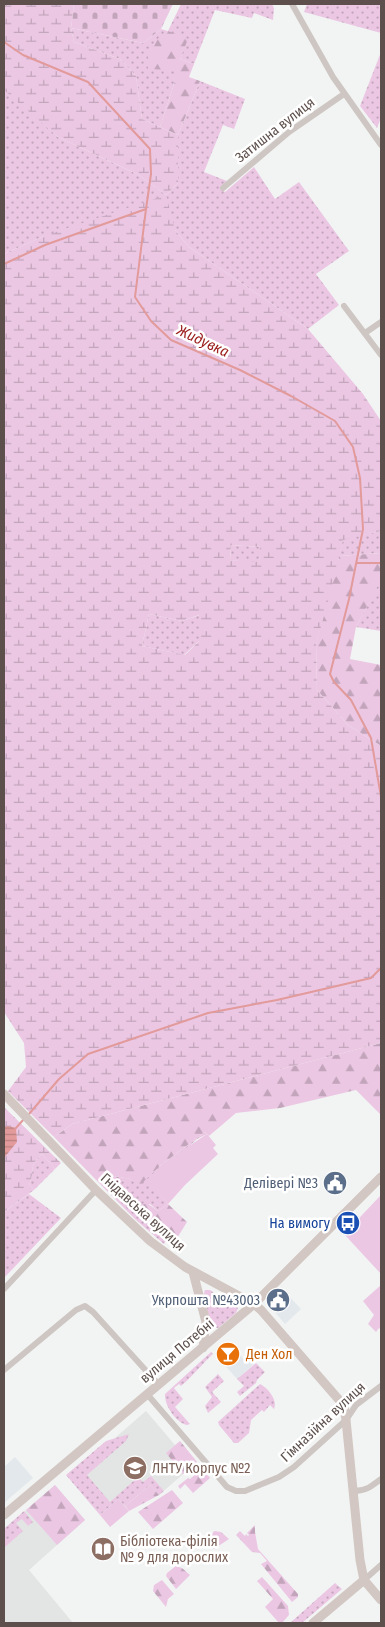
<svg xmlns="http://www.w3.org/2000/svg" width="385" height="1627" font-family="'Fira Sans Condensed',sans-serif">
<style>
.commercial{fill:#e3e8ed}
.education{fill:#e3e5e4}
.grass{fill:url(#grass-dots)}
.forest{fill:url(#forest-firs)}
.wetland{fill:url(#wetland-marsh);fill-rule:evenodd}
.cemetery{fill:url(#cemetery-stones)}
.park{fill:#ebc7e4}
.water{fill:url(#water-rules)}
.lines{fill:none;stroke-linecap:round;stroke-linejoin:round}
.stream{stroke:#e29a9a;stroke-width:2}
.street{stroke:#cec6c2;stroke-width:6}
.secondary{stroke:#d2c7c2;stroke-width:9}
.labels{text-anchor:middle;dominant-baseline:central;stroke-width:5;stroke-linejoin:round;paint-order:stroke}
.street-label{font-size:14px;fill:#5d504c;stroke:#fff}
.service-label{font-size:14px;fill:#4e5e75;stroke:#fff;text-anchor:end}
.transit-label{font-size:14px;fill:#164399;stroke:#fff;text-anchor:end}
.food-label{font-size:14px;fill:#c56008;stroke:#fff;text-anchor:start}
.education-label{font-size:14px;fill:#785e54;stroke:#fff;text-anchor:start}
.water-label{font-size:15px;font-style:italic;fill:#9c211f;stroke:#fff}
</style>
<defs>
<pattern id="grass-dots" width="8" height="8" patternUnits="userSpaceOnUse" patternTransform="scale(1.25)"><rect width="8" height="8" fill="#ebc7e4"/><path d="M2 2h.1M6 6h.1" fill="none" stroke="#c2a4bb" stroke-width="1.8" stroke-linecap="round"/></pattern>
<pattern id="forest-firs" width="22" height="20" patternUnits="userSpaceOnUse" patternTransform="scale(1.25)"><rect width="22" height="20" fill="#ebc7e4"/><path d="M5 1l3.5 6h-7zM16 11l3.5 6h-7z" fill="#c2a4bb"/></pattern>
<pattern id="wetland-marsh" width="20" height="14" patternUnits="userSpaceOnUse" patternTransform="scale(1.25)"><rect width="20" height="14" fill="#ebc7e4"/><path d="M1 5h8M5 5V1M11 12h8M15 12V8" fill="none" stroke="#c2a4bb"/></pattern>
<pattern id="cemetery-stones" width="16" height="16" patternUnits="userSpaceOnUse" patternTransform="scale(1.25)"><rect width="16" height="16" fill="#ebc7e4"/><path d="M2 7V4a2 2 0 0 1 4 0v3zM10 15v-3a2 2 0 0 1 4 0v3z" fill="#c2a4bb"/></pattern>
<pattern id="water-rules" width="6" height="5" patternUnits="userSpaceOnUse" patternTransform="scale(1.25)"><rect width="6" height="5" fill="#e29a9a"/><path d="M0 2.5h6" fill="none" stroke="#ba8080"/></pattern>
</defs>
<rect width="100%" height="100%" fill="#f2f4f3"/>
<path class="commercial" d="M283,1290L301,1309L285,1324L268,1304Z
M228,1342L243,1358L247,1355L255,1363L237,1379L215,1354L218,1351L217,1348L223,1343L226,1344Z
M15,1457L33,1478L4,1503V1467Z"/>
<path class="education" d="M146,1411L175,1445L180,1441L197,1462L159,1495L150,1485L125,1506L118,1499L101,1514L70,1477Z
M55,1485L85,1520L29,1570L73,1623H4V1529Z"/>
<path class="grass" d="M181,4H272L274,8L273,20L254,13L252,18L215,10L194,64L180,59L187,39L175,70V81L160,127L142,119L136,76L120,59L74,42L71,28L143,43L161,29L168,31Z
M307,4H381V33L304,12Z
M381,52V118L377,128L360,106Z
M200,81L245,99L234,129L223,125L204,172L227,181L220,187L225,192L254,167L275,199L299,182L349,251L316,274L339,305L308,329L189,247L175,230L44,236L4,254V90L11,94L58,137L139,175L166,195L178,183V135Z
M381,531V553L339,556L343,539Z
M231,545L261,547L259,563L230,560Z
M381,585V631L356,627L377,586Z
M149,614L182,621L200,615L199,641L184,655L142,646Z
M205,1132L207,1134L197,1139L150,1181L168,1204L158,1211L150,1204L136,1208L134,1210L167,1239L164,1244L136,1220L101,1185L114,1176L130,1179L139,1185L161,1165Z
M42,1154L55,1169L34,1190L29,1184C36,1171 27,1167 42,1154Z
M29,1194L61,1218L4,1278V1212Z
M205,1290H210L238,1308L236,1313L218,1328L214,1327C210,1319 201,1299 205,1290Z
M211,1352L213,1354C202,1364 193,1376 181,1386L179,1384L174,1388L183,1399L175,1407L190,1424L187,1425C176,1423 164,1405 165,1394Z
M256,1363L265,1372L257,1380L256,1383L240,1396L237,1392L244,1386L237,1379Z
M218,1374L224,1381L212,1392L221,1402L208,1413L205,1406L212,1397L205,1387Z
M260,1384C268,1388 278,1400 274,1409L270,1405L264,1412L262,1410L251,1420L249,1433L238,1443H234L219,1425L218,1422Z
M129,1434L126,1441L87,1475L110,1502L138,1477L143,1482L151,1476L164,1491L159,1495L150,1485L125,1506L118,1499L100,1515L66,1475L106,1441Z
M24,1511L33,1522L28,1526L22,1519L16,1523L23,1531L4,1548V1529Z
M335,1583L342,1589L302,1623H290Z"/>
<path class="forest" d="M168,31L188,39L180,59L194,64L189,77L200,81L178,135L160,127L175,81V70L148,69V57L158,39L164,38Z
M381,553V585L377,587L356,627L350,659L381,665V746L348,725L317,690L316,644L339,556Z
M381,1043V1115L356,1090L280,1108L236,1113L209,1136L205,1132L161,1165L139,1186L130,1179L114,1176L101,1185L54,1137L72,1124Z
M147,1203L158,1211L168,1204L187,1222L174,1243L134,1210L136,1208Z
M180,1441L197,1462L183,1474L166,1453Z
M201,1466L210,1478L193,1493L185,1484L180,1489L178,1486L188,1478L190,1479L197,1473L195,1471Z
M55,1485L85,1520L57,1545L26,1510Z
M150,1485L159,1495L129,1511L125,1506Z
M172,1490L183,1503L153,1529L138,1512Z
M255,1525V1532L258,1549L298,1594V1597L292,1602L261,1564L267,1561L260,1553L252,1552L236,1535L240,1531L245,1536L246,1534L248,1536L249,1535L247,1533Z
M214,1531L221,1532L229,1539L214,1549L208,1546L207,1543Z
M176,1566L182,1568L190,1575L176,1589L166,1576L167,1573Z
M262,1577L288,1606L289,1615L282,1623H279L265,1607L273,1599L257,1581Z
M162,1580L174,1594L168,1599L166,1607L153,1591L154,1585Z"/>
<path class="wetland" d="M4,4H74L71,28L74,42L120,59L136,76L142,119L178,135V183L166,195L175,230L189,247L308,329L363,394L381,421V531L343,540L337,568L316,645L317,690L348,725L381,746V1043L72,1124L54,1137L8,1091L26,1067L24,1043L4,1012V254L44,236L166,195L139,175L58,137L4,90ZM231,545L260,547L259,562L230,560ZM149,614L182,621L199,615V641L185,655L142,646Z
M4,1107L61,1163L55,1169L42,1154C27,1167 36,1171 29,1184L34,1190L4,1212Z"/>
<path class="cemetery" d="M74,4H173L161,29L143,43L71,28Z"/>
<path class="park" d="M207,1134L216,1145L213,1148L218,1154L185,1185L168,1204L149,1181L186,1148Z
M381,1195V1274L344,1234Z
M381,1285V1330L379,1328L376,1332L368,1324L374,1315L363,1301Z
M118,1499L129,1511L110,1527L100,1515Z"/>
<path class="water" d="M8,1126L16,1128L17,1142L4,1158V1127Z"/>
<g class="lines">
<path class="stream" d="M4,42L23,55L88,82L150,149L151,174L146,209
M4,264L45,245L146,209L135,297L151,321L171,340L240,370L291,396L335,421L353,447L360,478L363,529L349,599L330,674L334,682L351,700L371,738L381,797
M356,563H381
M29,1114L59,1079L88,1054L208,1013L277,1000L371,978L381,968
M15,1129L24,1119"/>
<path class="street" d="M292,4L333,77L381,145
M223,188L289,132L344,94
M344,306L381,355
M365,333L381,322
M4,1289L96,1190
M4,1370L76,1310L85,1306L93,1312L159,1385
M147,1394L227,1487L236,1491H245L279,1477L294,1467L346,1420L356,1405L381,1386
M354,1491C366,1491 372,1486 381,1479
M364,1580L381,1565"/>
<path class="secondary" d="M4,1094L96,1190L150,1241L185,1267L254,1304L261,1310L340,1401L344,1406L346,1420L360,1560L364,1580L381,1600
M193,1272L206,1322L203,1348
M4,1515L254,1304L381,1177
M313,1623L364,1580"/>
</g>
<defs>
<g id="civic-disc" transform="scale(1.25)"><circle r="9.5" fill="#5c6f8a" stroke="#fff"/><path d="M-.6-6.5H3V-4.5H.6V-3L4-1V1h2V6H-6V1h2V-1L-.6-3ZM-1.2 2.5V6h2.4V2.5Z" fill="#fff"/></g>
<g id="bus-disc" transform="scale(1.25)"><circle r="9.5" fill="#1a4fb4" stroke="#fff"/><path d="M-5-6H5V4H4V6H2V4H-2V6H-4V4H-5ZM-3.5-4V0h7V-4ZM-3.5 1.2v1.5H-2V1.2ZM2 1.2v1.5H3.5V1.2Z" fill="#fff"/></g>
<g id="bar-disc" transform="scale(1.25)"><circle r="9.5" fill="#e8710a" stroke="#fff"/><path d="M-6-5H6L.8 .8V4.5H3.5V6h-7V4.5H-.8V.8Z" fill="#fff"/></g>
<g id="university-disc" transform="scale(1.25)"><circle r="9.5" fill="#8d6e63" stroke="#fff"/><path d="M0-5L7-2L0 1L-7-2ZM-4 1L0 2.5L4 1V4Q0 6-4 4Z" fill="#fff"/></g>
<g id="library-disc" transform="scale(1.25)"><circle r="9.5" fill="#8d6e63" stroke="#fff"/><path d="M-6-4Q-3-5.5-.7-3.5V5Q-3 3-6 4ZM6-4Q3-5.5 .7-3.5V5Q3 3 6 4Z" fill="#fff"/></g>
</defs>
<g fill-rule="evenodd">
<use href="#civic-disc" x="335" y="1183"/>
<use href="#bus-disc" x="348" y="1223"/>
<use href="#civic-disc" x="278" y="1300"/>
<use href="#bar-disc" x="228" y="1354"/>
<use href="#university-disc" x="135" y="1468"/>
<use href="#library-disc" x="103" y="1549"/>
</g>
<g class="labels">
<g class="street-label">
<text transform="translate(275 130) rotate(-38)">Затишна вулиця</text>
<text transform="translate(143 1212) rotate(42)">Гнідавська вулиця</text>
<text transform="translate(177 1351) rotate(-40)">вулиця Потебні</text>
<text transform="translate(323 1422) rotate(-43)">Гімназійна вулиця</text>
</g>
<g class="service-label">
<text x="318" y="1183">Делівері №3</text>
<text x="260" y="1300">Укрпошта №43003</text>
</g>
<g class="transit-label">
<text x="330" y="1223">На вимогу</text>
</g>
<g class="food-label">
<text x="246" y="1354">Ден Хол</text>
</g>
<g class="education-label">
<text x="152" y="1468">ЛНТУ Корпус №2</text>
<text x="120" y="1541">Бібліотека-філія<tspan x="120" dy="16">№ 9 для дорослих</tspan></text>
</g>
<g class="water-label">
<text transform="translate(203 341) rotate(25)">Жидувка</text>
</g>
</g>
<rect width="385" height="1627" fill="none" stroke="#5d504c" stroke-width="10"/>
</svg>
